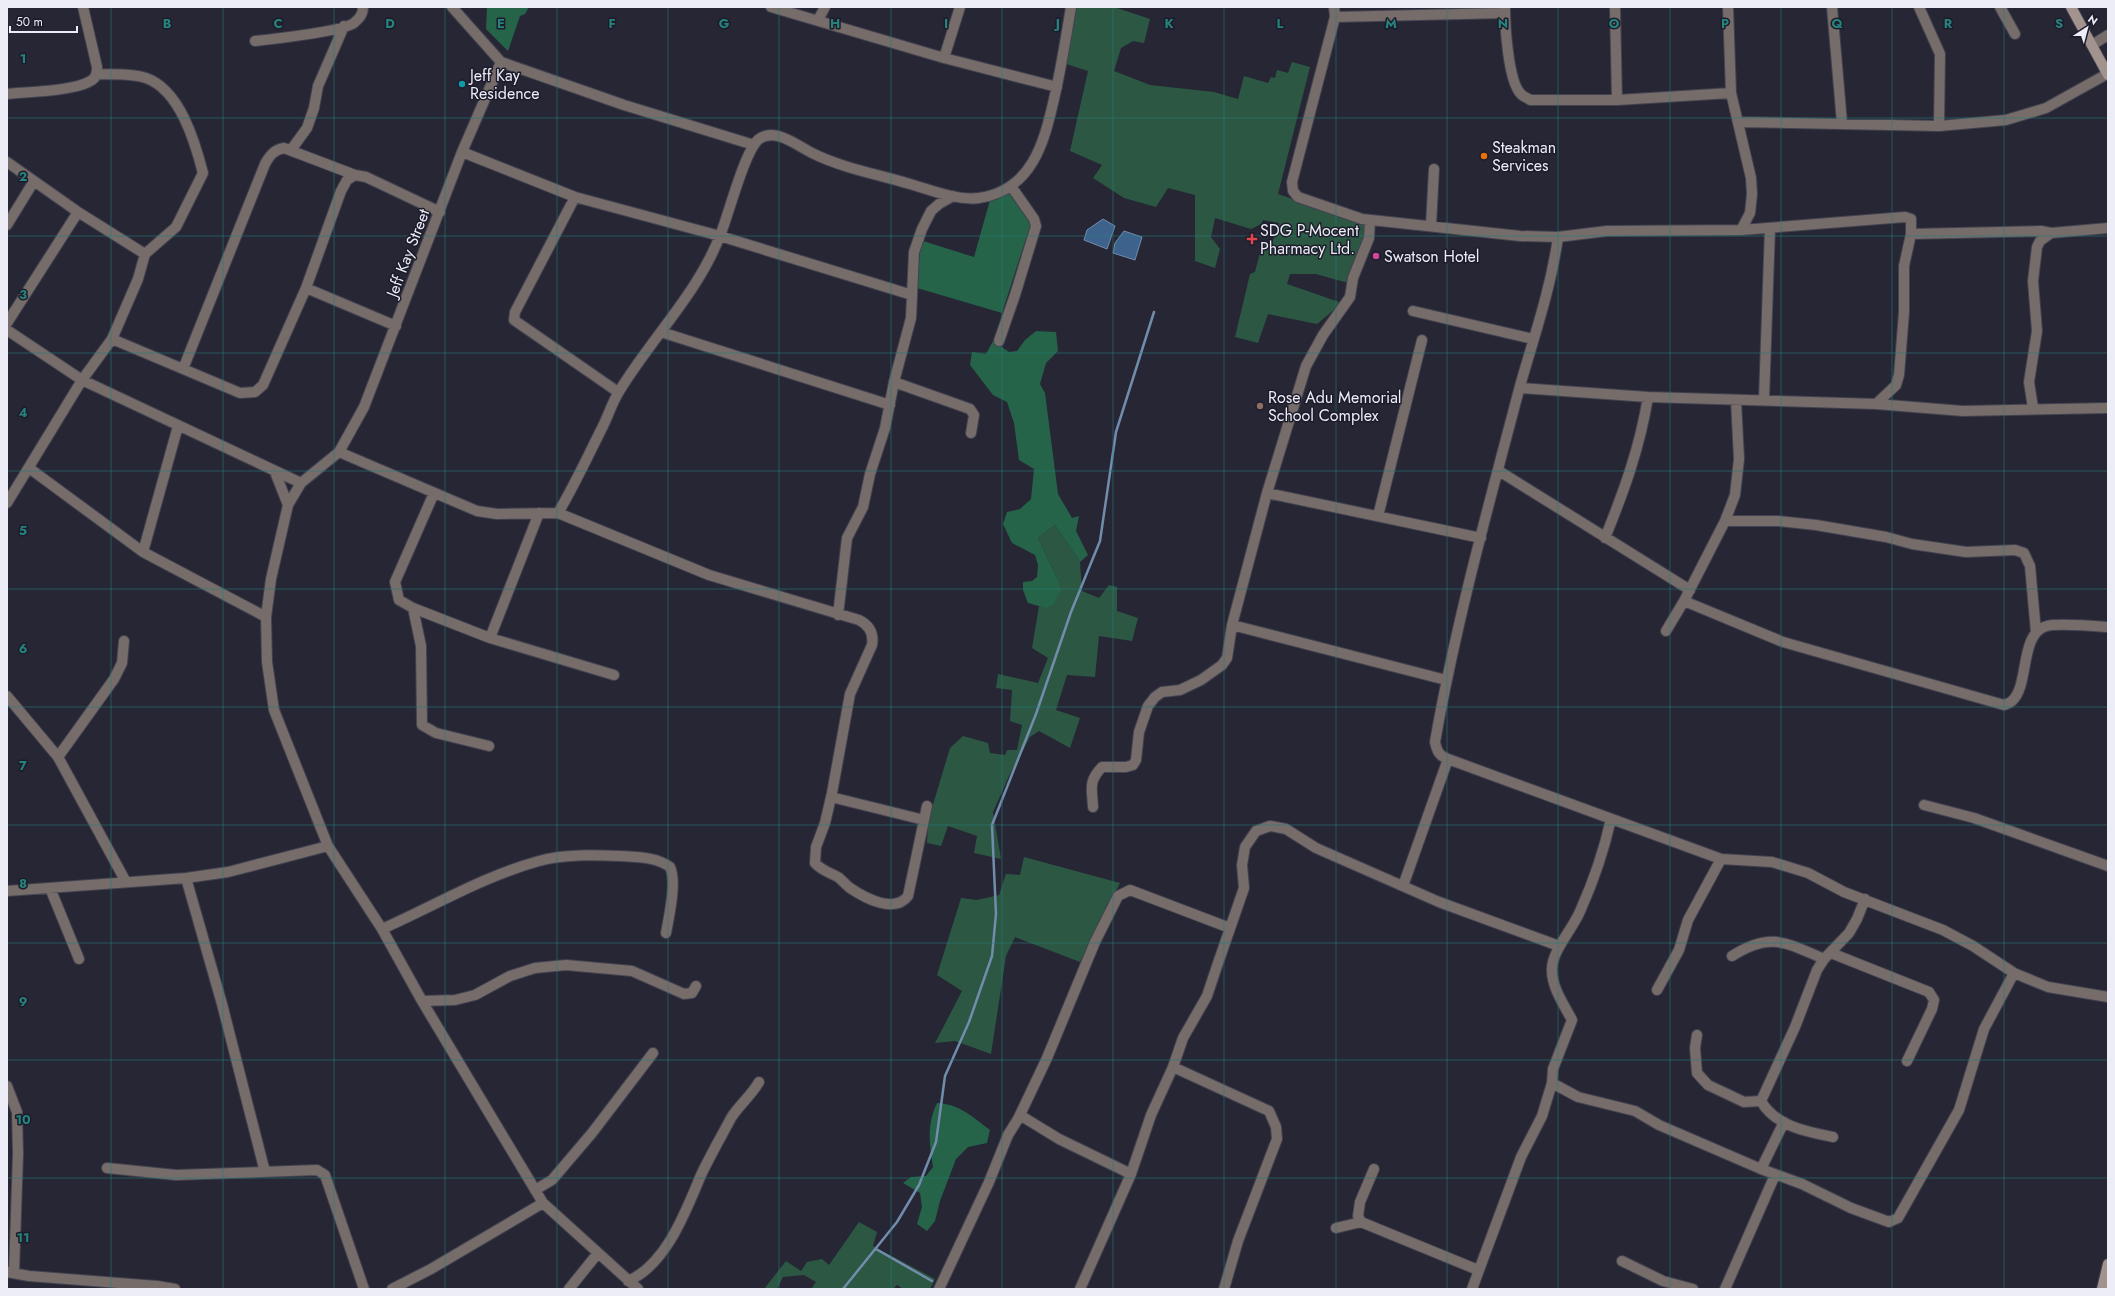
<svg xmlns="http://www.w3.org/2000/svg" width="2115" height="1296" font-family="Jost,sans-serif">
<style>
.green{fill:#2c5843}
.forest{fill:#256449}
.water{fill:#3d628b;stroke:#728cac}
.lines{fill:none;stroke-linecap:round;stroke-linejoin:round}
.stream{stroke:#728cac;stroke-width:2.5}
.street-casing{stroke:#424250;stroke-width:12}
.secondary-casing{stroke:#424250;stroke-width:12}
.street{stroke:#766c69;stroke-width:10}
.secondary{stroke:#a2938f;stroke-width:10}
.grid{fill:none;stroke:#25827c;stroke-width:1;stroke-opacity:0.55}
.culture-dot{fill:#0f9aa8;stroke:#1d1c2b;stroke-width:1.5}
.food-dot{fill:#e8710a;stroke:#1d1c2b;stroke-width:1.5}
.health-dot{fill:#e0444e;stroke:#1d1c2b;stroke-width:1.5}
.hotel-dot{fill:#d1479c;stroke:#1d1c2b;stroke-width:1.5}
.education-dot{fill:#8d6e63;stroke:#1d1c2b;stroke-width:1.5}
.labels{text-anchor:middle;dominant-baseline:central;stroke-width:3;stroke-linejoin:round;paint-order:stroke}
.poi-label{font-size:16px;fill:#ededf8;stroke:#1d1c2b;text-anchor:start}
.street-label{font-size:16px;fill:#ededf8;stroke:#1d1c2b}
.grid-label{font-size:13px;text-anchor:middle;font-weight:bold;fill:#25827c;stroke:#1d1c2b;stroke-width:3;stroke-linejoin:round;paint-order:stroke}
</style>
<rect width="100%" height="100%" fill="#262635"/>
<path class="green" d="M1075,7H1114L1150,19L1144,43L1133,41L1121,48L1114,71L1150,85L1214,92L1238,99L1244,76L1268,83L1271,77L1275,78L1277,70L1288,73L1292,62L1310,67L1278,194L1334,213L1367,222V236L1348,283L1316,274H1290L1287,284L1342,303L1317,324L1268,314L1258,343L1235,337L1250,274L1255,272L1262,245L1271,246L1279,223L1263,220L1261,224L1251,229L1215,218L1211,237L1220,249L1215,268L1195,261V195L1168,188L1156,207L1124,198L1093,178L1102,165L1070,151L1088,71L1063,63Z
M1055,525L1080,562L1082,591L1099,598L1109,585L1117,587V611L1138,618L1132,641L1099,636L1095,677L1067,675L1056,710L1080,718L1070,748L1039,731L1030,737L1009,776L993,812L1001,859L974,853L977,836L948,826L941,846L927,843L928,821L950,748L963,736L988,743L990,753L1005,755L1007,750H1017L1022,725L1010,721L1012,690L996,688L998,674L1038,683L1048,658L1032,648L1039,606L1046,607L1057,578L1038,538Z
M1024,857L1120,883L1080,962L1015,937L1006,956L991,1054L955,1041L935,1043L962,991L937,975L961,898L977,900L999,895L1006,874L1020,875Z
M859,1222L877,1232L873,1246L935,1279L930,1289H903L897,1285L893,1289H811L816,1282L804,1275L783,1277L777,1289H764L786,1261L801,1271L807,1262L822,1259L829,1265Z"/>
<path class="forest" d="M487,7H529L525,14L520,16L508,51L486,29Z
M1003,194H1011L1031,223L1002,313L917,288L920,252L923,241L974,257L990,200Z
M1036,331L1056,332L1058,351L1046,363L1040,384L1045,393L1058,494L1072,518L1079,516L1076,531L1088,555L1080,562L1055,525L1038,538L1057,578L1061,590L1054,604L1046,608L1028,603L1023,590V582L1032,581L1037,577L1038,565L1035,555L1012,543L1003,524L1007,512L1020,509L1031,499L1034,469L1019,460L1014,423L1007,402L993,395L970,365L972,352L986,354L993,341L1009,352L1017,351L1025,340Z
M937,1103C959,1104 973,1117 990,1130L987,1143L968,1147L956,1159L940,1201L935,1221L927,1231L917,1224L922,1207L920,1193L903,1183L911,1177L926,1176L933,1167C929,1145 927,1123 937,1103Z"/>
<path class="water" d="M1103,219L1115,226L1107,249L1084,240L1087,230Z
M1124,231L1142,237L1135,260L1113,253L1115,243Z"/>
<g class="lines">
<path class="stream" d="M876,1249L932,1281
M843,1289L897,1222L919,1185L936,1142L945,1076L969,1022L992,956L996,914L992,825L1036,714L1071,612L1100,541L1116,432L1154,312"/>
<g class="street-casing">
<path id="street" d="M771,7L944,58L1057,87
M1334,7L1335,17L1292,182L1293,191L1298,197L1362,219L1520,236L1558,237
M1505,7C1505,25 1508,84 1522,95C1524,97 1528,98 1530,100H1617L1731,93
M1615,7L1617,100
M1728,7L1731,93L1751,178L1752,194L1750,213L1741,230
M1832,7L1842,123
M1919,7L1940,54L1939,126
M2000,7L2015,34
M1335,17L1505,13
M818,20L825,7
M255,41C273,39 343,31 354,23C360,18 363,14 363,7
M2092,45L2108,35
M944,58L960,7
M501,62L624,105L754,145
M7,94C27,92 77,91 92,80C97,77 97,72 97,67L83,7
M1739,122L1939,126L2006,120L2046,108L2107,74
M291,150L307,128L314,108L318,86L344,26
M462,152L575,197L720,236L912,295
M7,162L78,212L145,254
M575,197L515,312L514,320L618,392
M7,225L34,181
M1431,225L1434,169
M1911,234L2041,231L2051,233
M1413,311L1533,339
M7,323L78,212
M396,326L306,288L341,191L347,180L355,175L366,177L440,212
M7,330L82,380L301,483
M661,332L890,405
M112,339L240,393L255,392L263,385L306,288
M999,341L1015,295L1036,226L1034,219L1011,186
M183,369L265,164C270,155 274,150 284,148L355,175
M894,382L970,409L974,415L971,433
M1520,388L1648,397L1876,404L1963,411L2108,408
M1764,399L1770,228
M1876,404L1896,385L1899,375L1904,312V266L1911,234V219L1905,217L1741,230L1607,231L1558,237C1551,288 1534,337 1520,386C1489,504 1456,622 1435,742C1437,751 1439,756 1448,759L1721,859L1772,862L1808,873L1844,892L1943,930L1973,946L2014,973L2048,987L2108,997
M2033,408L2029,382L2037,331L2033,281L2037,247L2040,241L2051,233L2108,228
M339,452L477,511L497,514L558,513C574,486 587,458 601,430C608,417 612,402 620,390C653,336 699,292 721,233C729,213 745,150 759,139C775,127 798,146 812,153C842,168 877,174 910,184C931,190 957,201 979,198C1032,190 1044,143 1054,99C1061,69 1066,38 1071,7
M29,468L143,552L178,426
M1499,471L1690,590
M275,472L288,505L271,579L266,617L267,662L274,710L328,846L382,929L422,1001L543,1203L638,1289
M434,493L395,582L399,600L413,608L490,638L614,675
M1267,493L1481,538
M7,503L82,380L112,339L138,279L145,254L176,227L203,173C195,142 180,90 146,78C131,73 112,75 97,74
M288,505L301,483L339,452L364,407L462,152L501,62L452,7
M558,513L709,575L859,620C869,625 874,633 872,645L850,694L832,793L825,823L816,847L815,863C822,871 829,872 838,877C842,880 846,885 850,888C865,898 894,914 908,896L927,806
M1378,516L1422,340
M1725,521H1778L1816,525L1886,537L1912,544L1966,552L2015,550L2024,553L2030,566L2036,632
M1605,538C1624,491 1640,447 1648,397
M143,552L266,617
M1684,601L1783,642L2004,705C2006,704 2010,703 2012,701C2030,685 2019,633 2047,626C2057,623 2095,626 2108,627
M413,608L421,646L422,725L436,733L489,746
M838,615L847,538L863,507L870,474L885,428L894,382L911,318L914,252L922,229L931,211L939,204L953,196
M1232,625L1446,680
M1666,631L1684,601L1725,521L1735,495L1739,459L1736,400
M490,638L539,513
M7,696L58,757L126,882
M58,757L114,679L122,663L124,641
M831,797L924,820
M1924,805L1974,818L2108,866
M1093,807C1092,788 1088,782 1102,767H1126L1133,765L1136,760L1139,732L1148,706L1155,697L1162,692L1180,690L1201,680L1222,665L1227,658L1232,625L1267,493L1306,366L1323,335L1350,297L1353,278L1369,238L1370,220
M186,878L222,1004L265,1172
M1403,886L1448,759
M50,888L79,959
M7,891L186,878L228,872L328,846
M382,929C434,906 484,876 539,861C564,854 594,855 620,856C637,857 657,857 670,867C677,882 669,916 666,933
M1831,953L1929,992L1934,1000L1932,1009L1907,1061
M1732,956C1770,932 1785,942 1824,959
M1657,990L1679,950L1688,920L1721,859
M422,1001L455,1000L475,995L510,976L535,968L566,965L632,971L684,994L692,993L696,986
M1697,1035L1695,1048L1697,1073L1708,1085L1744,1102L1761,1101
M1173,1067L1269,1111L1276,1127L1277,1139L1238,1241L1224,1289
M1552,1083L1578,1097L1635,1111L1659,1125L1761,1169L1802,1184L1851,1208L1889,1222L1898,1218L1959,1110L1984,1029L2014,973
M7,1086L17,1112L18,1154L14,1273
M1018,1119L1047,1058L1095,942L1118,896L1130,890L1230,928
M1833,1137C1807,1132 1775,1126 1761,1101L1795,1027L1817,970L1824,959L1849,933L1857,919L1865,899
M107,1168L176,1175L317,1170L325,1175L364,1289
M1374,1169L1360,1202L1358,1216L1361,1222L1478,1270
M1761,1169L1784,1122
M535,1190L552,1180L592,1133L653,1053
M1336,1228L1361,1222
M1622,1261L1663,1281L1693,1289
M7,1272L29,1276L157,1286L175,1289
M628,1281C666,1265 686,1211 701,1175C710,1156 721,1137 731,1118C739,1105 751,1096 759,1082
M392,1289L431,1269L543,1203
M569,1289L598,1253
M939,1289L989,1182L1008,1135L1018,1119L1023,1117L1059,1139L1131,1174L1151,1115L1173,1067L1183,1038L1207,996L1216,969L1244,888L1242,865L1245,847L1256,831L1270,826L1286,829L1316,848L1439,902L1559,946
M1080,1289L1131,1174
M1472,1289L1521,1157L1542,1116L1552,1083L1553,1069L1572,1020C1564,1005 1551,986 1552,969C1552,950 1574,928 1581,909C1594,880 1604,850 1611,819
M1725,1289L1775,1175"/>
</g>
<g class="secondary-casing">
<path id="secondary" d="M2071,7L2108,75
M2102,1289L2108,1264"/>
</g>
<use href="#street" class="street"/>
<use href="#secondary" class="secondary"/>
</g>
<path class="grid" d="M111,7V1289M223,7V1289M334,7V1289M445,7V1289M557,7V1289M668,7V1289M779,7V1289M891,7V1289M1002,7V1289M1113,7V1289M1224,7V1289M1336,7V1289M1447,7V1289M1558,7V1289M1670,7V1289M1781,7V1289M1892,7V1289M2004,7V1289M7,118H2108M7,236H2108M7,353H2108M7,471H2108M7,589H2108M7,707H2108M7,825H2108M7,943H2108M7,1060H2108M7,1178H2108"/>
<circle class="culture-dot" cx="462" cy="84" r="4"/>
<circle class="food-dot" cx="1484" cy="156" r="4"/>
<path class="health-dot" d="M1250 233h4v4h4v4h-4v4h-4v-4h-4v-4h4z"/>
<circle class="hotel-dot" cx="1376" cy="256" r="4"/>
<circle class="education-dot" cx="1260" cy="406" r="4"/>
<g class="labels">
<g class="poi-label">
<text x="470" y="75">Jeff Kay<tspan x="470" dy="18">Residence</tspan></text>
<text x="1492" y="147">Steakman<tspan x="1492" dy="18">Services</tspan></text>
<text x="1260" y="230">SDG P-Mocent<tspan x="1260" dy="18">Pharmacy Ltd.</tspan></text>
<text x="1384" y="256">Swatson Hotel</text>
<text x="1268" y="397">Rose Adu Memorial<tspan x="1268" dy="18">School Complex</tspan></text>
</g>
<g class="street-label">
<text transform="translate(408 253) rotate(-69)">Jeff Kay Street</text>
</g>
</g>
<g class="grid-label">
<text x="167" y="28">B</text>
<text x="278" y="28">C</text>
<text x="390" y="28">D</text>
<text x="501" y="28">E</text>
<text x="612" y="28">F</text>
<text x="724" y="28">G</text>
<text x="835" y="28">H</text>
<text x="946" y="28">I</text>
<text x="1058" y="28">J</text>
<text x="1169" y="28">K</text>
<text x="1280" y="28">L</text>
<text x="1391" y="28">M</text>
<text x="1503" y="28">N</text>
<text x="1614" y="28">O</text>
<text x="1725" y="28">P</text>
<text x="1837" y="28">Q</text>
<text x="1948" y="28">R</text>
<text x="2059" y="28">S</text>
<text x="23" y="63">1</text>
<text x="23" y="181">2</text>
<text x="23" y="299">3</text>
<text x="23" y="417">4</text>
<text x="23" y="535">5</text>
<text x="23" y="653">6</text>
<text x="23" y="770">7</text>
<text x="23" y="888">8</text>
<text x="23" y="1006">9</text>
<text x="23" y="1124">10</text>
<text x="23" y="1242">11</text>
</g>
<rect width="2115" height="1296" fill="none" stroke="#ededf8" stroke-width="16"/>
<g transform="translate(2087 28) rotate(36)" stroke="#1d1c2b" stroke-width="3" paint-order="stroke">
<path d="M0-3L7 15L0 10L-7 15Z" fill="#ededf8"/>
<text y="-6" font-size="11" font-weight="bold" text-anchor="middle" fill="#ededf8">N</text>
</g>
<path d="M10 26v6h67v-6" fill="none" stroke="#ededf8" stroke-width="2"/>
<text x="16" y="26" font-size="12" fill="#ededf8" stroke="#1d1c2b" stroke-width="3" paint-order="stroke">50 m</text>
</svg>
